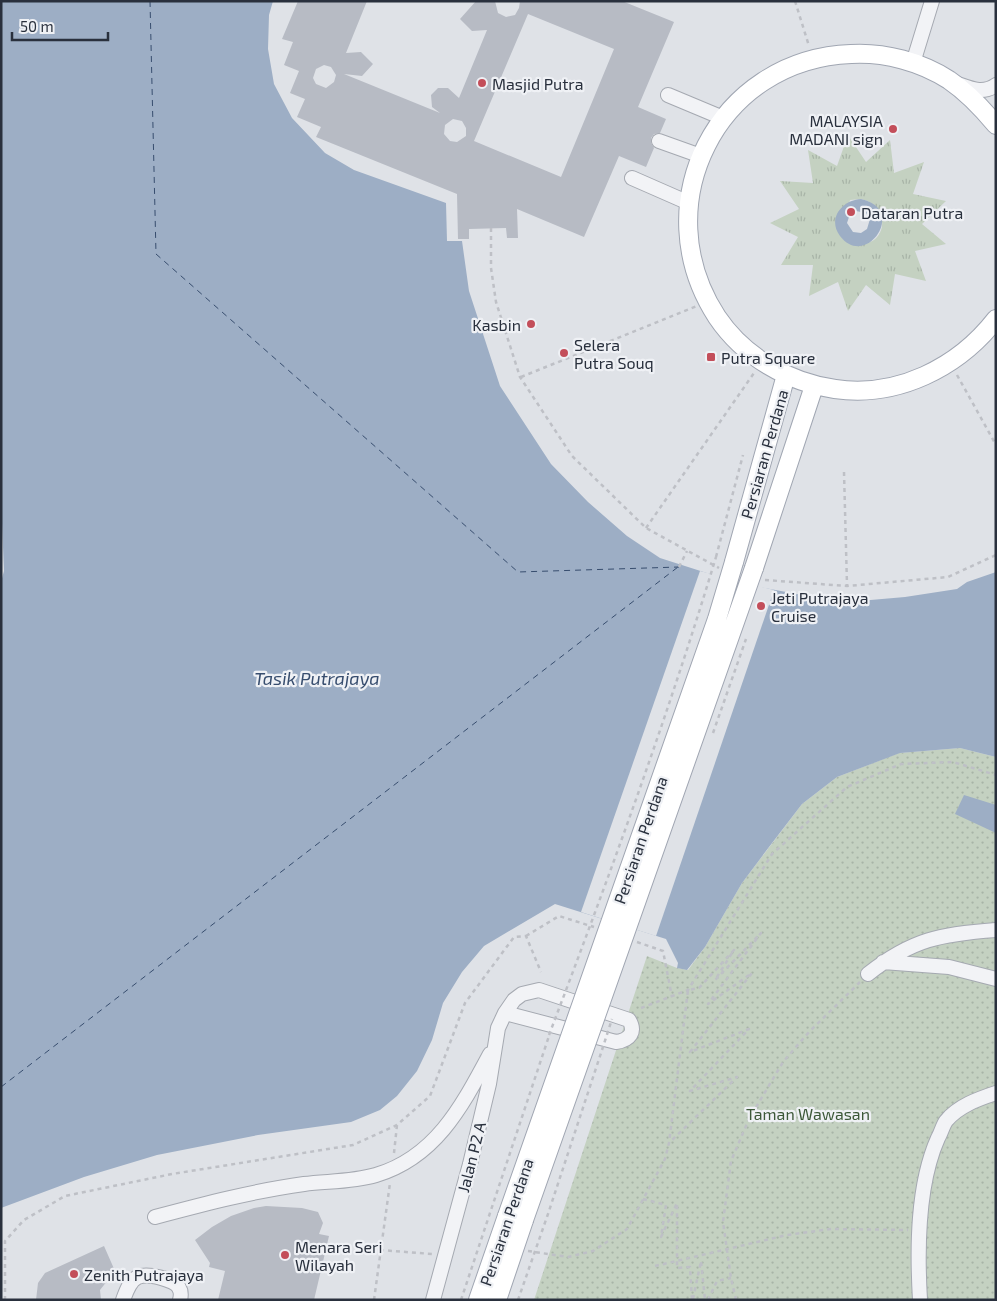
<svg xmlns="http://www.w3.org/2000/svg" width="997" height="1301" font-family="'Exo 2',sans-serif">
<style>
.grass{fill:url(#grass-tufts);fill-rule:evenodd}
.park{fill:url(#park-dots)}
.water{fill:#9daec5;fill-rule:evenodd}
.pier{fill:#dfe2e7}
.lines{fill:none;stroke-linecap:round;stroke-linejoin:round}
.ferry{stroke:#374d6e;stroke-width:1;stroke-dasharray:6 5;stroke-linecap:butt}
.building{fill:#b7bbc4;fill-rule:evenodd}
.minor-casing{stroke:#a5a9b1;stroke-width:16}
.major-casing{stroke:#a0a6b2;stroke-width:20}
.path{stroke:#bec0c6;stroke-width:2.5;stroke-dasharray:4 4;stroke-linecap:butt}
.minor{stroke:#f2f3f6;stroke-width:14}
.major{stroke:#fff;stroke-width:18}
.major-bridge-casing{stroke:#a0a6b2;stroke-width:20;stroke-linecap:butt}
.path-bridge{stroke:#bec0c6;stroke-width:2.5;stroke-dasharray:4 4;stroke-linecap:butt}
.major-bridge{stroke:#fff;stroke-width:18}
.poi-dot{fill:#c34e5a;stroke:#eff1f5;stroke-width:2}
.labels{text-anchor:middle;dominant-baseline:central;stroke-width:4.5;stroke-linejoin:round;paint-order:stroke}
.poi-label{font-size:16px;fill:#29303d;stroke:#eff1f5;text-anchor:start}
.street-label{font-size:16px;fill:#29303d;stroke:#eff1f5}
.park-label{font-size:16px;fill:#3c5838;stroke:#eff1f5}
.water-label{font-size:18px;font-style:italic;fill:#374d6e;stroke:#eff1f5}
</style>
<defs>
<pattern id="grass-tufts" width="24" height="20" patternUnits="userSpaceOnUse" patternTransform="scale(1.25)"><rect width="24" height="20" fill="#c4d1c1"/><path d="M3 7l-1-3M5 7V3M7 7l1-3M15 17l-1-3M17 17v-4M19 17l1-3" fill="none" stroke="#a8b4a7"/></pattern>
<pattern id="park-dots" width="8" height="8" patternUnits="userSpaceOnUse" patternTransform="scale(1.25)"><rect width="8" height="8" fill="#c4d1c1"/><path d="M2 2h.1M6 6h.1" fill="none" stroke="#a8b4a7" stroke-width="1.8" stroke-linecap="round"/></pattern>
</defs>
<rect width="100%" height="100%" fill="#dfe2e7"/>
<path class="grass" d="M848,135L866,162L890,140L894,173L924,162L913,194L946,201L922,224L946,244L915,251L926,281L895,274L890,305L866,285L848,311L838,282L809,296L813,265H781L798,237L770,223L799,209L780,181L813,183L808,150L837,166ZM861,199C890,205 889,245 859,244C852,244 848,243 842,238L850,200Z"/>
<path class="park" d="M960,748L996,757V1300H534L647,956L677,968L688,970L705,947L742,883L802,804L837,777L899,753Z"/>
<path class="water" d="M1,1H273L269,15L268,49L274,84L292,118L325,153L354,170L446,203L447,241H462L469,291L500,386L551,464L588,502L627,536L660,558L738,583L824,599L859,601L905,597L957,589L967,582L996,572V757L960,748L900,753L837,777L802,804L769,847L742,883L705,947L687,970L677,968L678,963L666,939L555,904L484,946L462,972L443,1003L432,1040L417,1071L397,1096L380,1110L351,1122L258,1135L157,1155L84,1177L1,1208V582L4,571L1,499Z
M861,199C908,209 866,270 840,236C827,219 842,200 861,199ZM856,211L866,213L870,219L867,229L861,233L853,232L847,223L850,214Z
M964,795L996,805V833L955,814Z"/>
<path class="pier" d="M700,571L774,590L656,936L581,912Z"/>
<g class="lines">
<path class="ferry" d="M150,1L156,254L518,572L679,567
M1,1087L678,567"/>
</g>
<path class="building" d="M298,1H367L346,53L361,52L373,64L362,76L344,74L440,113L432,107L431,95L438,88H448L459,98L487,30L472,31L460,19L476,1H495L498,13L506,17L515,15L519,8L520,1H622L674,22L638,107L666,119L660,133L654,134L651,138V143L654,148L646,167L619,156L584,237L517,209L518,238H507L506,228L469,229V239H458L457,194L316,137L321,127L297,117L305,99L290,93L299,71L284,65L293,42L282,39ZM528,14L614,49L561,177L474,141ZM324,65L331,67L336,75L334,82L326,88L316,84L313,78L316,69ZM453,119L462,121L466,128V136L457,142L450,141L444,134L445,125Z
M266,1206L302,1208L318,1212L323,1223L319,1234L329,1236L314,1300H218L225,1271L209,1267L210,1263L195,1240L212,1227L231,1216L254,1208Z
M104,1246L115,1271L100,1290L101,1300H36L38,1283L45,1273Z"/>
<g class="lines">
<g class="minor-casing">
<path id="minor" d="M913,63L932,1
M958,84C972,89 983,94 996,85
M668,95L723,118
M659,141L701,156
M632,178L689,203
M883,962L949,967L996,979
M868,974C912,939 941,934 996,930
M155,1217C204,1204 253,1191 304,1184C328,1181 352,1182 376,1175C436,1157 462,1106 490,1054
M123,1300C126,1292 130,1280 138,1277C147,1273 175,1279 179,1288C181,1291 181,1296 180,1300
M433,1300L470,1164L489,1084L498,1028L505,1013L514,1000L522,994L539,990L629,1020C636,1032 630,1040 616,1042L505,1013
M920,1300C917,1249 917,1185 938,1138C941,1133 943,1125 946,1121C958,1106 978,1099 996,1093"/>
</g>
<g class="major-casing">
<path id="major" d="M996,125C982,108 968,93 949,80C921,62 885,52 851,54C717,59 644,205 717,317C744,357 788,382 835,389C897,398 958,368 996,319
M734,562L786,375
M754,568L814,386
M478,1300L507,1216
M497,1300L524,1220"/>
</g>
<path class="path" d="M795,1L809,46
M491,228V268L496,302L520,377L572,456L646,528L719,568
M957,375L996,445
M521,377L697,306
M844,472L847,585
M646,528L754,373
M716,557L743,455
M679,567L687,551
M765,580L847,586L948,577L996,555
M526,936L559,916L594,927
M637,942L663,951L672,997
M641,1008L688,990L772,854L847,787L901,764L953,762L996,775
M394,1153L397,1125
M643,1199L666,1205L661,1237L677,1203V1268L690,1267L692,1300
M380,1250L432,1254
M528,1251L568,1257L593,1251L627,1229L665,1159L669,1143L688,990L699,988L734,950L715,980L761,933L708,1004L752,973L690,1052L749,1029L690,1091L737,1077L669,1143
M655,1266L787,1235L831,1229L908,1230
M693,1299L701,1261L705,1300
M5,1300V1241L24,1220L65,1196L172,1174L353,1145L397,1125L430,1096L465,1003L514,937L526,936L541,972
M374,1300L390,1183
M461,1300L549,1036
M518,1300L548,1214L602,1050
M708,1300L717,1281L731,1278
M736,1300L731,1278L723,1222L731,1161L749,1119L783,1062L809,1032L860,982"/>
<use href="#minor" class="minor"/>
<use href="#major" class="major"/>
<g class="major-bridge-casing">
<path id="major-bridge" d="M507,1216L717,619L734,562
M524,1220L754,568"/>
</g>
<path class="path-bridge" d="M713,733L746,639
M549,1035C609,877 667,719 716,557
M602,1050L612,1019"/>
<use href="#major-bridge" class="major-bridge"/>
</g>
<g class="poi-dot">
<circle cx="482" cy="83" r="5"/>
<circle cx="893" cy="129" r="5"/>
<circle cx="851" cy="212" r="5"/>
<circle cx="531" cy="324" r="5"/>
<circle cx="564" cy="353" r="5"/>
<rect x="706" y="352" width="10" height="10" rx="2.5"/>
<circle cx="761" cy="606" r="5"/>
<circle cx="285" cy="1255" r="5"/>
<circle cx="74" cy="1274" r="5"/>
</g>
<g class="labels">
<g class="poi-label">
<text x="492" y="83">Masjid Putra</text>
<text x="883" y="120" text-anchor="end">MALAYSIA<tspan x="883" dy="18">MADANI sign</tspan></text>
<text x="861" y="212">Dataran Putra</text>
<text x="521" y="324" text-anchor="end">Kasbin</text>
<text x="574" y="344">Selera<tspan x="574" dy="18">Putra Souq</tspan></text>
<text x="721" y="357">Putra Square</text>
<text x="771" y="597">Jeti Putrajaya<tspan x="771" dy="18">Cruise</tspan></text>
<text x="295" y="1246">Menara Seri<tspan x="295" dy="18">Wilayah</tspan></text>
<text x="84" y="1274">Zenith Putrajaya</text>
</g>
<g class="street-label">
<text transform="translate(764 454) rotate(-74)">Persiaran Perdana</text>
<text transform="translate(640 840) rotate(-71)">Persiaran Perdana</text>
<text transform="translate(471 1157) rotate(-76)">Jalan P2 A</text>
<text transform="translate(506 1222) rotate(-71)">Persiaran Perdana</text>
</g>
<g class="park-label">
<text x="808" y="1113">Taman Wawasan</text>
</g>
<g class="water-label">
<text x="317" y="678">Tasik Putrajaya</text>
</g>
</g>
<rect width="997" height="1301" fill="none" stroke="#29303d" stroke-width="5"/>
<path d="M12 32v8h96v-8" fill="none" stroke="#29303d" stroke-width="2.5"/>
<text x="20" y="32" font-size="15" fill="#29303d" stroke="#eff1f5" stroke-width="4" paint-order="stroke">50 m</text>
</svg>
